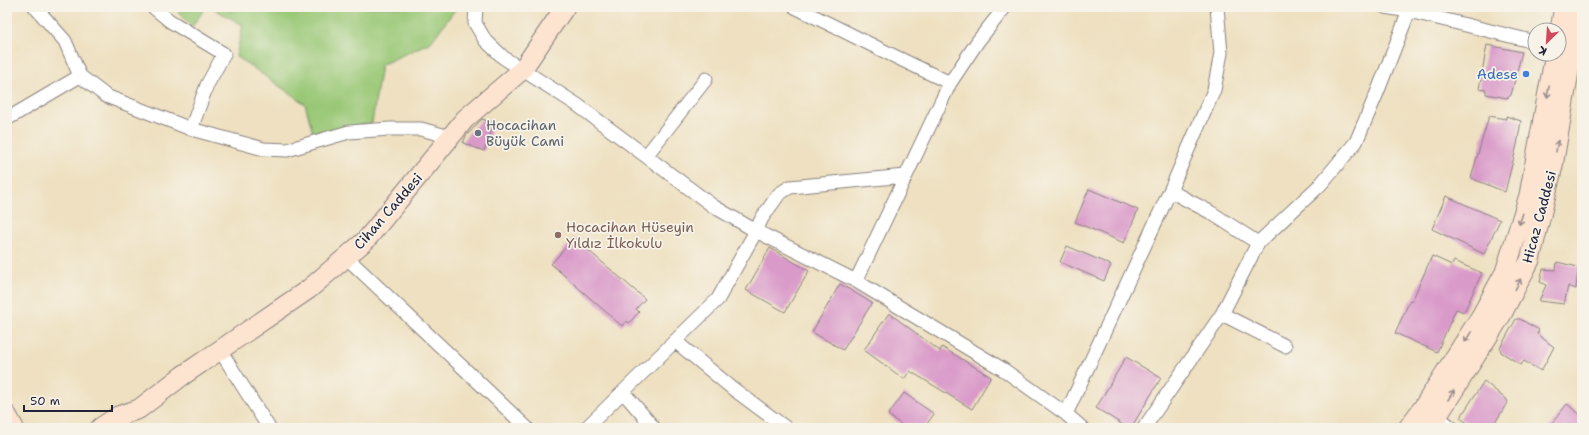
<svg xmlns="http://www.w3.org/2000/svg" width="1589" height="435" font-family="'Shantell Sans',sans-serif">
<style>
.green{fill:#99c876;stroke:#5e7558}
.building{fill:#d999c9}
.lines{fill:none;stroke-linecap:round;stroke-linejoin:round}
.street-casing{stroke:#88817e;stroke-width:15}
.secondary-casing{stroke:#88817e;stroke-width:21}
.street{stroke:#fff;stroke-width:13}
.secondary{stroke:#fde4d0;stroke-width:19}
.oneway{stroke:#9a8d8d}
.shop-dot{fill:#3f7fe0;stroke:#f7f3e8;stroke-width:1.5}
.worship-dot{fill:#6b7280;stroke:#f7f3e8;stroke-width:1.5}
.education-dot{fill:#8d6e63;stroke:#f7f3e8;stroke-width:1.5}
.labels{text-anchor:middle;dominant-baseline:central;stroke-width:3.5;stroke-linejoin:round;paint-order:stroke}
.shop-label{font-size:14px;fill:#366cbe;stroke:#f7f3e8;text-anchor:end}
.worship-label{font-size:14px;fill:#5b616d;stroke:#f7f3e8;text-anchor:start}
.street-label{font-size:14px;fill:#22223b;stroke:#f7f3e8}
.education-label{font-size:14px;fill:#785e54;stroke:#f7f3e8;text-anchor:start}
</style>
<rect width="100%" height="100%" fill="#f7f3e8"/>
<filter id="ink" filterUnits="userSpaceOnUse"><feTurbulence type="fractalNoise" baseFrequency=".025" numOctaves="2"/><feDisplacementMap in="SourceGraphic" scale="8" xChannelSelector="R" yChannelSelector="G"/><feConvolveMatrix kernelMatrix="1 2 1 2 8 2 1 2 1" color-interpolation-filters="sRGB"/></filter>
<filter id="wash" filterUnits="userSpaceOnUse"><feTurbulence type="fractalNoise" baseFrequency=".012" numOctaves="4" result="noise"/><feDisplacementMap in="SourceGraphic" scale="16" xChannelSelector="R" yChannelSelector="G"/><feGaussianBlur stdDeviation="0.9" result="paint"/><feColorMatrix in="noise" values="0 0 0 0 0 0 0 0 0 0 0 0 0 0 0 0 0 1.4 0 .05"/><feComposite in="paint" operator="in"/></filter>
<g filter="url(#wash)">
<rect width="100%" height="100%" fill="#eee0c0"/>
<path class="green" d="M174,7H206L192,27Z
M210,7H457L431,42L381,65L372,123L313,133L305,104L236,56L243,25Z"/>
<g id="blocks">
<path class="building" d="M1487,45L1522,52L1511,95L1507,98L1486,94V90L1479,89Z
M1489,116L1506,119V116L1521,121L1517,145L1505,192L1471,178Z
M482,119L494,123L484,151L463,143L466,136Z
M1089,189L1138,210L1124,243L1075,222Z
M1446,196L1500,220L1484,254L1432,229Z
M574,238L645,299L636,309L639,312L629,323L626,321L622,326L551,264Z
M1067,246L1111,265L1104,281L1060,262Z
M770,248L809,271L785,312L746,290Z
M1432,256L1452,265L1454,261L1482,273L1464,312L1456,309L1437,352L1395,333L1410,300L1412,301Z
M1557,262L1578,267L1576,289L1568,286L1564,304L1539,301L1546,285L1540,282L1543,269L1556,270Z
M840,284L872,303L843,350L812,332Z
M889,313L940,351L942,347L991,377L972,409L910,371L904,379L864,350Z
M1516,319H1520L1539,330L1537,334L1554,347L1541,371L1524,361L1521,365L1501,352L1500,348Z
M1126,357L1161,378L1131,428H1128L1096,408Z
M1484,381L1508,401L1492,428H1475L1460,418Z
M904,393L934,414L924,428H906L888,415Z
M1567,404L1582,416V428H1548Z"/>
</g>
</g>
<g filter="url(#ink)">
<use href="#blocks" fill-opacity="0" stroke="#88817e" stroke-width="1"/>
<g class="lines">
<g class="street-casing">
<path id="street" d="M35,7L65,41L80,76L106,96L191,129L264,149L287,150L349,132L390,129H421L450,137
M153,7L170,21L224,54L207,85L191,129
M476,7L475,23L485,40L504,58L576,104L713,206L756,231L856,281L1004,370L1066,414L1082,428
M795,7L894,56L950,83
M1385,7L1409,11L1535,42
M7,119L80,76
M646,156L706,79
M1170,191L1210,212L1258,243
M346,257L527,428
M856,281L950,83L978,41L1005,7
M1222,314L1285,346
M675,341L732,388L786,428
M220,350L269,428
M623,392L654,428
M1066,414L1170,191L1214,90L1221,53L1217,7
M1438,417L1452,428
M586,428L718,299L756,231L762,218L779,194L790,187L905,176
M1144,428L1222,314L1258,243L1320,185L1356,142L1377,93L1409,11L1410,7"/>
</g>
<g class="secondary-casing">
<path id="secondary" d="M1559,35L1564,7
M7,415L14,428
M100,428L118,416L139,409L182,376L309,289L366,240L465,119L522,70L565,7
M1408,428L1422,409L1481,316L1505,272L1529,195L1555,54
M1430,428L1501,316L1530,260L1553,166L1580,7"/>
</g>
<use href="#street" class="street"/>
<use href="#secondary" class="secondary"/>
</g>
<defs><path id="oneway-shaft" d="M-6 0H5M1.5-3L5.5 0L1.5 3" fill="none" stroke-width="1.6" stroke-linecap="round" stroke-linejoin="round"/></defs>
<g class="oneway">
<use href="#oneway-shaft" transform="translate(1548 92) rotate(101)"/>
<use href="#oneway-shaft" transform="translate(1557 146) rotate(-80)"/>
<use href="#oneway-shaft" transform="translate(1521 219) rotate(108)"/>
<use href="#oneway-shaft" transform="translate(1518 284) rotate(-63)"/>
<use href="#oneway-shaft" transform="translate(1468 337) rotate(122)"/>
<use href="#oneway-shaft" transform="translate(1451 395) rotate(-58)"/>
</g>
</g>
<circle class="shop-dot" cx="1526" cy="74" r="4"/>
<circle class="worship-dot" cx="478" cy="133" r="4"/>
<circle class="education-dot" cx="558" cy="235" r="4"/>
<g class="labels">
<g class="shop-label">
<text x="1518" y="74">Adese</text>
</g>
<g class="worship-label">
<text x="486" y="125">Hocacihan<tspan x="486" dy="16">Büyük Cami</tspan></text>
</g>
<g class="street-label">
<text transform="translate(388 211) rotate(-49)">Cihan Caddesi</text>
<text transform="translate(1539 217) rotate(-75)">Hicaz Caddesi</text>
</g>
<g class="education-label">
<text x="566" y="227">Hocacihan Hüseyin<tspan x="566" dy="16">Yıldız İlkokulu</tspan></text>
</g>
</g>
<rect width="1589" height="435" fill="none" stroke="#f7f3e8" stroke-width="24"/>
<g transform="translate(1547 42) rotate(205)"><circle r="19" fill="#f7f3e8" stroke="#a29fa3"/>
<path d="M0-3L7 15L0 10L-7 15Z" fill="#d1495b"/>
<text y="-6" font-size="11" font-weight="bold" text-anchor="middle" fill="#22223b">K</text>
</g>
<path d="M24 405v6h88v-6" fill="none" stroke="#22223b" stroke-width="2"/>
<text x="30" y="405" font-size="12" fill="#22223b" stroke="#f7f3e8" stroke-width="3" paint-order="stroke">50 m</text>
</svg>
